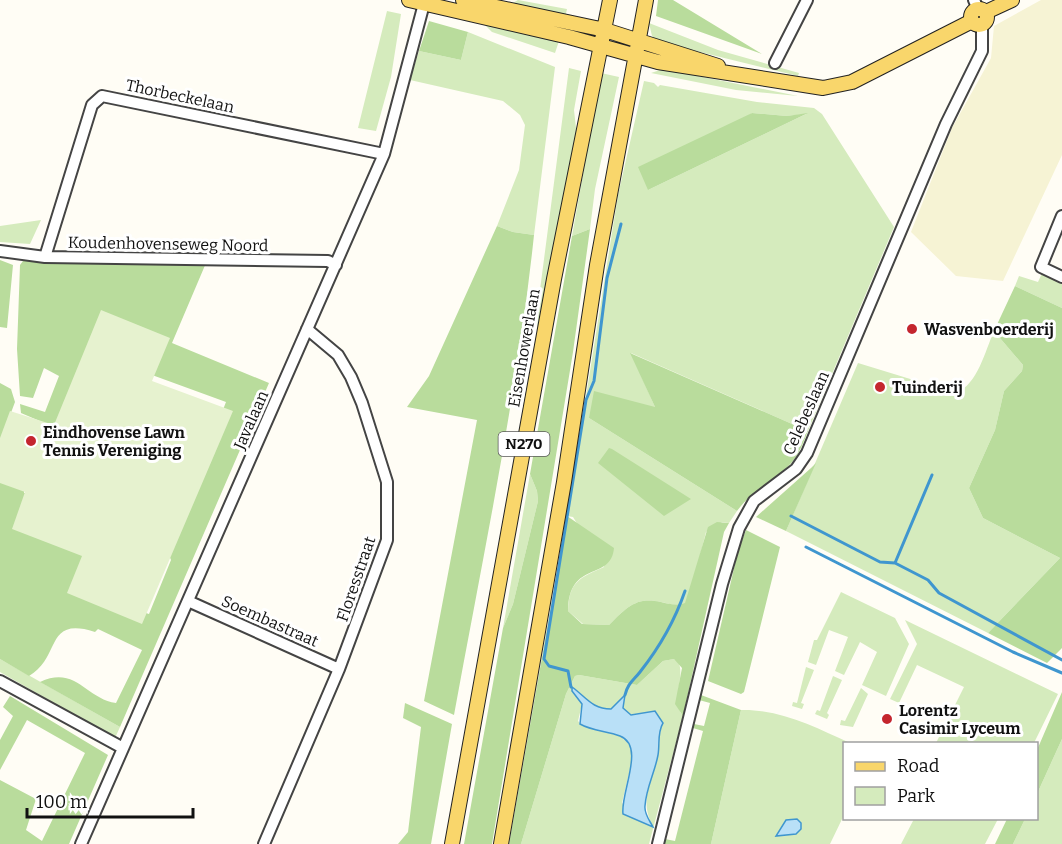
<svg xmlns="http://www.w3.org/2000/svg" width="1062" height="844" font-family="Bitter,serif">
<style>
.farmland{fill:#f6f3d4}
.green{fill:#d5ebbd;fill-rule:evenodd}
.forest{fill:#b9dc9c;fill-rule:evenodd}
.pitch{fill:#e6f2cf}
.water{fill:#b9e0f7;stroke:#3f96cf;stroke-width:1.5}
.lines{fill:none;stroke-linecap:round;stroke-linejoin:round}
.stream{stroke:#3f96cf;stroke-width:3}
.minor-casing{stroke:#444;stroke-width:14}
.major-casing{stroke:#222;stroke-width:16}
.minor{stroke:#fff;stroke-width:10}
.major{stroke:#f9d66b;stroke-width:14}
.poi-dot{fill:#c4262e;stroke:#fff;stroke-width:2}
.labels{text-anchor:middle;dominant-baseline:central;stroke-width:6;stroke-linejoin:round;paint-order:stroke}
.shield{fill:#fff;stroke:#585858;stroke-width:1.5}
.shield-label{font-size:15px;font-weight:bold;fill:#111}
.street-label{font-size:16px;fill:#111;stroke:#fff}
.poi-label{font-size:16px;font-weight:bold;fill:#111;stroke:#fff;text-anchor:start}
</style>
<rect width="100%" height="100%" fill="#fffdf5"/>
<path class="farmland" d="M1041,0H1062V155L1003,281L956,276L911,232L952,128L991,58L994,26Z"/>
<path class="green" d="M518,0L567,9L565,18L506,7Z
M387,11L401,14L391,77L376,131L358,128Z
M482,22L559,41L555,53L492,32Z
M649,23L718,50L799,73L798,76L659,42L652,36Z
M468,32L555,67L534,235L513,232L497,226L519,170L525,125L520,115L503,101L410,80L419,51L461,60Z
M569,68L581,71L574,110L577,137L537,344L538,305Z
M663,69L798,96L736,90L651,73Z
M601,73L619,77L595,189L590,229L572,236Z
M644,81L654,83L658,87L660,85L757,102L814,108L822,114L894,227L808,431L631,353L655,407L589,418L737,511L729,523L722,522L706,532L691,591L685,604C677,606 669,604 661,602C636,596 626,608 609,625L583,624L568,611C569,581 580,578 604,567L573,517L567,516L618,195ZM752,113L787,116L806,114L648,190Z
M41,220L30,244L0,242V226Z
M1043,271L1062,281V308L1015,286L1019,276L1038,282Z
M994,331L1023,365L1022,371L1004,391L995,430L969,488L983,518L1060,558L988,633L786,531L858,363L956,393C978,384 985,351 994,331Z
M530,474L537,491L538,501L513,604L503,628Z
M841,592L895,618L909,644L886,696L862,685L877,652L860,642L844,675L835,671L848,637L829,630L816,665L808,662L814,640H817Z
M905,620L1058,694L1034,743H936L964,687L917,665L899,703L890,699L917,644Z
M0,659L120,727L115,738L0,672Z
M674,659C690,666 669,699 683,716L649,844H521L566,694L575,676L579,675L637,685L663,661ZM572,687C586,697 592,709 611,709L624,695L622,708L632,715L655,711C659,726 661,743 657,758C651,785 639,799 653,827L622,803L633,756L631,746L620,736L583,726L578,721L582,704Z
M806,667L814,670L801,703L804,704L802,709L792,706L793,702L797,703Z
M833,676L842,680L827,713L829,715L827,719L815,714L817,710L820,711Z
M861,688L868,694L853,727L840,725L841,720L845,721Z
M741,710C780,709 815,727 850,743L844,744V815L830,844H711Z
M1062,739V844H1013L1025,819L1036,818L1037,794Z
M914,819V818L998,819L985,844H901Z"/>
<path class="forest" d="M658,0H673L762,54L656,16Z
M429,21L468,32L461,60L419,51Z
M752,113L787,116L808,113L648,190L638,167Z
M497,226L513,232L534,235C517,396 483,556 454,715L424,701L477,420L407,407L429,376Z
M590,229L573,352L492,844H464L503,628L513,604L538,501L537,491L530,474L572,236Z
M0,260L13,265L7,328L0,327Z
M83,260L206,263L172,343L269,383L120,727L40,682C76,665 86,699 116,703L142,650L98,629L95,632C44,616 62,657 29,676L0,659V475L24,484V493L200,468L226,402L152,375L56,428L21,413L20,404L45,412L59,376L44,368L33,398L20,396L17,349L20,265L23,261ZM169,555L171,560L149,614L134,609Z
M1015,286L1062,308V648L1047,663L988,633L1060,558L983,518L969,488L995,430L1004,391L1022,371L1023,365L994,331Z
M630,353L808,431C804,441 800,452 793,461C777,480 752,490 737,511L589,418L594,391L655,407Z
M0,383L11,389L15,402L0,442Z
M609,448L612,449L691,499L664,516L598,463Z
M816,463L786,531L756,517L811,468Z
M567,516L614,548C611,582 569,559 568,611L582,624L609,625C626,608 636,596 661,602C669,604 677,606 685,603L708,527L717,522L729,523L724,532L683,716L675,704L682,668L674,659L663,661L637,685L579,675L575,676L566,694L521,844H509Z
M746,530L780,547L744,692L741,694L708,681L738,551Z
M1062,692V739L1037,794V750Z
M701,695L741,710L711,844H664L665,839L675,841L703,731L693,728L694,724L704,726L710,703L699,700Z
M10,696L108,755L69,844H0V780L36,799L26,830L42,841L85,753L27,720L0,770V740L13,716L3,707Z
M405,703L452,724L431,844H398L408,832L421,727L403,718Z
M1007,819H1025L1013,844H995Z"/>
<path class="pitch" d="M101,310L170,338L152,381L233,411L142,624L67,593L82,556L12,529L25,492L0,483V438L10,411L54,425Z"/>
<path class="water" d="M572,687C586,697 592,709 611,709L625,695L623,708L631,715L655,711L663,723C657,733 660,744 658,755C655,772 646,788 645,806C644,814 650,821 653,827L623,814C620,793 646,746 620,736C607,731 592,731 580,724L582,704L572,691Z
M797,819L801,823V829L796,834L776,836L786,820Z"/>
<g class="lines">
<path class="stream" d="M791,516L880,562L895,563L928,580L939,593L1062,660
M806,547L1013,652L1062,673
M895,563L932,475
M571,687L568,671L549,666L544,659L586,400L594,381L607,278L621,224
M625,695C628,683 633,681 640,672C659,648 675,620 685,591"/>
<g class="minor-casing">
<path id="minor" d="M974,0L978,9
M775,63L807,0
M1062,216L1041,267L1062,277
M0,251L45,257L328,261L336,265
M45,257L92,105L102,96L384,154
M188,601L339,669
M0,681L123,748
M81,844L384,154L425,0
M264,844L339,669L387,540V482L362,403L351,377L338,355L307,329
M658,844L722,584L739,528L754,501L796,469L807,453L946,124L982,51V25"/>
</g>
<g class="major-casing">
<path id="major" d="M409,0L569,37L658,62L823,88L852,82L972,21
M463,0L605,30L718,66
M971 17a8 8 0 1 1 16 0a8 8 0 1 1-16 0Z
M986,12L1012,0
M452,844L554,279L610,0
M501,844L564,482L597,265L646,0"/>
</g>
<use href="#minor" class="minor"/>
<use href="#major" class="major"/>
</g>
<g class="poi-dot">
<circle cx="912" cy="329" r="6"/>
<circle cx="880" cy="387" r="6"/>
<circle cx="31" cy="441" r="6"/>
<circle cx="887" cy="719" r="6"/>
</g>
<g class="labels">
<rect class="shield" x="498.5" y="432" width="51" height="24" rx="4.5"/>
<g class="shield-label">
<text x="524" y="444">N270</text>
</g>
<g class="street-label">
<text transform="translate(180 96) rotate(12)">Thorbeckelaan</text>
<text transform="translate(168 244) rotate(1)">Koudenhovenseweg Noord</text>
<text transform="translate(524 348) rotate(-80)">Eisenhowerlaan</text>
<text transform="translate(806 413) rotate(-66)">Celebeslaan</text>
<text transform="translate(251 420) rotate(-66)">Javalaan</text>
<text transform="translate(356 579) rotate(-71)">Floresstraat</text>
<text transform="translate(270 621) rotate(24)">Soembastraat</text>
</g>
<g class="poi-label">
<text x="924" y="329">Wasvenboerderij</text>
<text x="892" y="387">Tuinderij</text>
<text x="43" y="432">Eindhovense Lawn<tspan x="43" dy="18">Tennis Vereniging</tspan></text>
<text x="899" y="710">Lorentz<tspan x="899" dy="18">Casimir Lyceum</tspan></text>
</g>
</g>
<rect x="843" y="742" width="195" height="78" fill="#ffffff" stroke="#a0a0a0" stroke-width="1.5"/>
<rect x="855" y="762" width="30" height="9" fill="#f9d66b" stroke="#a0a0a0" stroke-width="1.5"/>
<text x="897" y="772" font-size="18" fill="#111111">Road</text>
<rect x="855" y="787" width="30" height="18" fill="#d5ebbd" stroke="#a0a0a0" stroke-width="1.5"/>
<text x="897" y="802" font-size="18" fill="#111111">Park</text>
<path d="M27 808v9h166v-9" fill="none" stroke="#111111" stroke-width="3"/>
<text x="36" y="808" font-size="18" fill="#111111" stroke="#ffffff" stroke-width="4.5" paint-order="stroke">100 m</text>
</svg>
